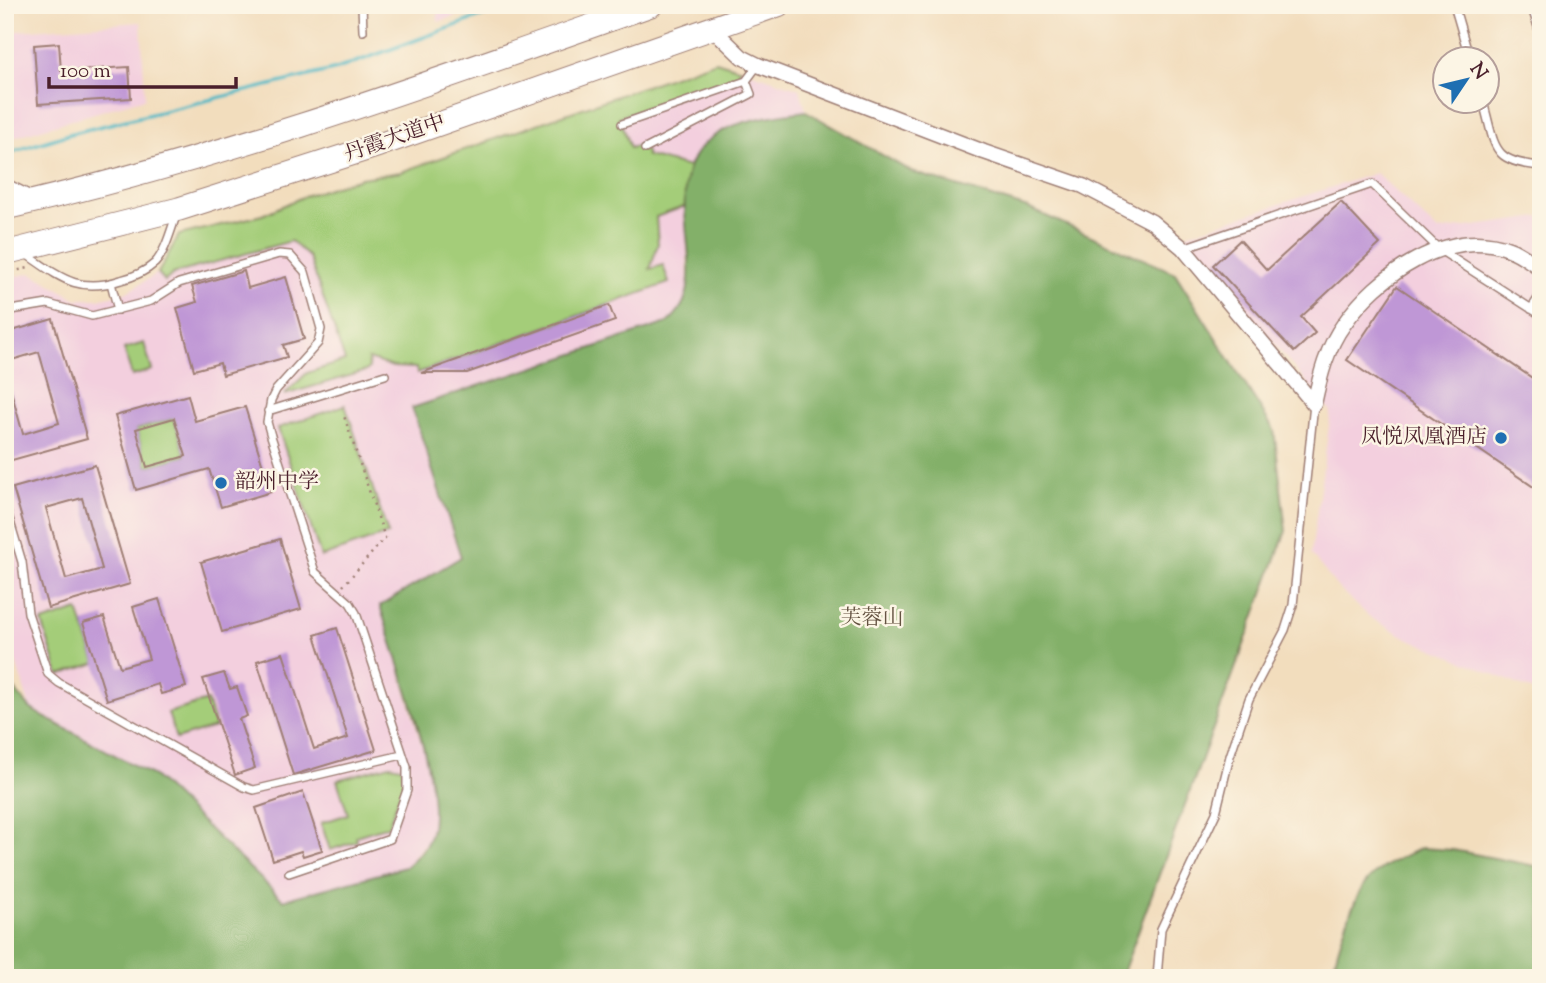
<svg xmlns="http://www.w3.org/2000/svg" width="1546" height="983" font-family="'Sorts Mill Goudy','Noto Serif SC',serif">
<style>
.built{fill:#f3cfde}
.green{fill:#a4cd79;stroke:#777652;stroke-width:2}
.forest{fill:#83b069;stroke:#66684a;stroke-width:2}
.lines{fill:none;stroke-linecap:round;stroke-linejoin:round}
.stream{stroke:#4bb8c5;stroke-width:3.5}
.building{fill:#bf97d6;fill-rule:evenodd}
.lane-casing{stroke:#9e7e74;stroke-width:10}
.street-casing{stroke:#9e7e74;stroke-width:17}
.primary-casing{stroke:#9e7e74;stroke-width:25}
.path{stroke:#9e7e74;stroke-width:2.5;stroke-dasharray:2 5;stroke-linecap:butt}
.lane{stroke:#fff;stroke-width:7}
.street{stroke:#fff;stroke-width:14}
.primary{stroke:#fff;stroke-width:23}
.poi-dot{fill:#1f6fb2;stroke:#fcf5e5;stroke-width:2.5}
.labels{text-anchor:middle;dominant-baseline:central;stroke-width:5;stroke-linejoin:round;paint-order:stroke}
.street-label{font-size:21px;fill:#4a1f2b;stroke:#fcf5e5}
.poi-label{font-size:21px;fill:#4a1f2b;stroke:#fcf5e5;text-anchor:end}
.park-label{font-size:21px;fill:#655342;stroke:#fcf5e5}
</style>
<rect width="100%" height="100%" fill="#fcf5e5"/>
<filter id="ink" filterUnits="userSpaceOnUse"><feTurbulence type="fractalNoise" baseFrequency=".0143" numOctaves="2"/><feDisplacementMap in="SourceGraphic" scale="14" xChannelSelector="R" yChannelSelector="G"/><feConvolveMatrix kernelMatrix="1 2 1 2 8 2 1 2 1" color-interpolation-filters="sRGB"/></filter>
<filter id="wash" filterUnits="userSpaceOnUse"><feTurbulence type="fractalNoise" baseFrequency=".00686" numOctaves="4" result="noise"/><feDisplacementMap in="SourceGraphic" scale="28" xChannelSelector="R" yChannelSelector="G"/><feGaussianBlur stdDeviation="1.57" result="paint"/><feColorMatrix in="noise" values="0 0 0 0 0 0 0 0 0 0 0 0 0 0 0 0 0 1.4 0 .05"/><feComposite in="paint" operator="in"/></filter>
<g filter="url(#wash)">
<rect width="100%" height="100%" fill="#f2ddbd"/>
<path class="built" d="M437,5H485L438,22Z
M141,22L145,98L11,138L5,78V32Z
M716,61L800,89L806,111L741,122L685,184L688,290L679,314L655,329L413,409L461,558L381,606L430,774L433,821L429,839L405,867L283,900L154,776L30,708L6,629L5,279L31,273L77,299H98L127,292L158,273L179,235L262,215L307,195L361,178L401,172Z
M1376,173L1438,231L1541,217V694L1407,638L1371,618L1339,589L1311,554L1331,412L1184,235Z"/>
<path class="green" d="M716,61L741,69L739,76L619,117L630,148L643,144L647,156L689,167L686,206L656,217L658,244L650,269L663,265L669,283L417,373L416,368L393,367L368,359L369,368L366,371L284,395L307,373L345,361L309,257L291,241L173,274L165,281L158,273L179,235L262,215L307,195L361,178L401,172Z
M144,343L152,370L132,376L124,349Z
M345,405L388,534L321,557L278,428Z
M174,418L186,456L147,467L136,429Z
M78,610L96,663L59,675L42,622Z
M207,701L215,727L176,739L168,713Z
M390,765L402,767L404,783L388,826L356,836L357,841L330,850L321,823L348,814L337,780Z"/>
<path class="forest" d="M806,111L912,172L1028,208L1175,273L1274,430L1286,531L1121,978H5V678L30,708L42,716L154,776L283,900L405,867C414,859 425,850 429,838C448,793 395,656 380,606L461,557L412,408L667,323C688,306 690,287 689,261C688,235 682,205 686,180C695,123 760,117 806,111Z
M1421,848L1453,850L1541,867V978H1332C1334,956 1354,894 1369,879C1383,865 1404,856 1421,848Z"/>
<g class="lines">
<path class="stream" d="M5,154L73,133L337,69L512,5"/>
</g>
<g id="blocks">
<path class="building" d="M59,43L61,71L129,67L131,98L38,104L34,45Z
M1341,202L1380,244L1301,317L1315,333L1294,352L1213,265L1240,240L1267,270Z
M244,271L248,288L286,277L304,339L283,345L287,357L223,375L220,363L194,370L177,308L197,302L192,286Z
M1397,286L1541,384V492L1347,360Z
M609,305L615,321L467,373H421Z
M53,319L87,439L5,462V381L8,380L23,434L59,423L39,352L5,362V333Z
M188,395L195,421L245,407L271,492L221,507L209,469L136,490L115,416ZM174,418L186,456L147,467L136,429Z
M95,465L130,584L48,608L13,488ZM82,498L102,569L66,579L46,508Z
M280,539L301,609L222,632L201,562Z
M159,599L186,687L161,694L158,684L107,700L83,623L104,617L120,667L149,659L133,607Z
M337,628L376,750L293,775L257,661L283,653L314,749L348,738L315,635Z
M224,673L230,689L237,687L247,716L239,719L255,768L235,775L203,679Z
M303,792L322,850L303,856L301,851L273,860L256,808Z"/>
</g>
</g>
<g filter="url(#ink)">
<use href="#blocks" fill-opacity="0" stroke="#9e7e74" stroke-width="2"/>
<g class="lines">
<g class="lane-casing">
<path id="lane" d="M362,5L363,31
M1454,5L1470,60
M1531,5L1541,36
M5,82H6
M1483,102C1496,145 1489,162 1541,166
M622,124L746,81L758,65
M645,149L751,94L746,81
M1183,248L1372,184L1440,250L1541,315
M26,254C61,278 78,294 121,280C133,277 145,272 155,263C166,251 171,229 177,213
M111,283L118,310
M1531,309L1541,294
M5,311L48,304L92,316L151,301L179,283L279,254L290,255L305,272L321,329L318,343L276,390L271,400L267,422L271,436L315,572L350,603L356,613L407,767V790L390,839L289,873
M268,411L385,375
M5,505L22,562L28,613L48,674L59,683L244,787L254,790L402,755
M1157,978L1161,929L1216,813L1230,756L1249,699L1285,630L1293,605L1314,404"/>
</g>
<g class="street-casing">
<path id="street" d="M713,29L742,57L758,65L984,152L1083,186L1152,222L1183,248L1314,404
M5,186L33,200
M1314,404C1320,376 1327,347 1344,324C1377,276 1448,226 1509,249C1520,253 1531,262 1541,268"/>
</g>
<g class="primary-casing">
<path id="primary" d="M5,208C225,158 438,80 651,5
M5,253L179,209L379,145L778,5"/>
</g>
<path class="path" d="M5,273L29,268
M343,586L385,538L344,416"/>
<use href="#lane" class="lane"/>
<use href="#street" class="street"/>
<use href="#primary" class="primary"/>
</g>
</g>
<g class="poi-dot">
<circle cx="1501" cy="438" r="7"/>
<circle cx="221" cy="483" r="7"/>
</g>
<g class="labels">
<g class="street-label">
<text transform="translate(395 139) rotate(-19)">丹霞大道中</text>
</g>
<g class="poi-label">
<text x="1487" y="438">凤悦凤凰酒店</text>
<text x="235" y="483" text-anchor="start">韶州中学</text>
</g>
<g class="park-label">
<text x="872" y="619">芙蓉山</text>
</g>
</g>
<rect width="1546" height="983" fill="none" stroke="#fcf5e5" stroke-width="28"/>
<g transform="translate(1466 80) rotate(55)"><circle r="33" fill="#fcf5e5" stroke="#b59f9b" stroke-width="2"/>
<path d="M0-5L12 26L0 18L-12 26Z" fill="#1f6fb2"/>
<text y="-10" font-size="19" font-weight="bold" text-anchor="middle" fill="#4a1f2b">N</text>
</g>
<path d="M49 77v10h187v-10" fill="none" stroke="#4a1f2b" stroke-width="3.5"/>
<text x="60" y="77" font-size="21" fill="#4a1f2b" stroke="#fcf5e5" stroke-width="5" paint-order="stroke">100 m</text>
</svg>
